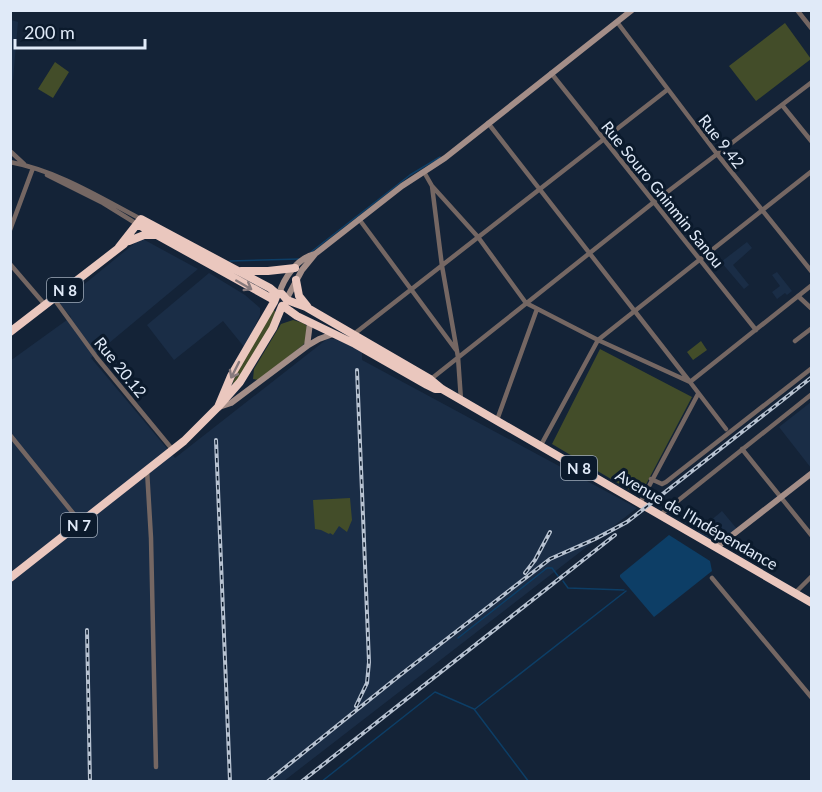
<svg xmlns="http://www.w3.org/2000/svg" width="822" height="792" font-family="Lato,sans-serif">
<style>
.built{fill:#1a2d46}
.green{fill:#434d29}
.water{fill:#0d3e66}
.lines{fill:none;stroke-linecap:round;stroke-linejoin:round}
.stream{stroke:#0d3e66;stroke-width:1.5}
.street{stroke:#756763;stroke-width:4.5}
.secondary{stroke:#a48e88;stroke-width:6}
.highway{stroke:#eac7be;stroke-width:8}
.rail-casing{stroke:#b7c2d1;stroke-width:4}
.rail{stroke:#0b1a2c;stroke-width:1.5;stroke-dasharray:4.5;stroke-linecap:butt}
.oneway{stroke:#86797c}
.labels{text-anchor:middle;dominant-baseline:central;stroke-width:6;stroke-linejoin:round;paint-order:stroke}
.shield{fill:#0b1a2c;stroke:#a0acbb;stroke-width:1.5}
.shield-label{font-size:15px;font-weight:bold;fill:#e0eaf8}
.street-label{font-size:16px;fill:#e0eaf8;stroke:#0b1a2c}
</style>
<rect width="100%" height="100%" fill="#142337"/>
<path class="built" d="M11,20L18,22L13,80L10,79Z
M141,238L198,269L91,358L175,458L327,339H336L362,351V360L637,508L284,781H11L10,361L71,317L60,304Z
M747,242L752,248L733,265L749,285L744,289L721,262Z
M777,272L792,291L787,295L785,293L777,299L772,292L780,286L772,275Z
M209,273L245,295L260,308V315L245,348L223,321L174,360L147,325Z
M811,402L812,468H811L779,427Z
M722,511L737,529L716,545L696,533Z"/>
<path class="green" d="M785,23L811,59L756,101L729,66Z
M55,62L69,72L53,98L38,89Z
M271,310H274L277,315L242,375L232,385L238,369Z
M293,320L303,323L307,326L306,341L303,345L259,380L253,379L254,369L281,324Z
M701,341L707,350L693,360L687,352Z
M600,349L692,397L642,492L638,495L552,444Z
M350,498L352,520L347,532L339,526L333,535L330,533L329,534L321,530L315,529L313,500Z"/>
<path class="water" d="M669,535L710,561L712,571L654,617L620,577V575Z"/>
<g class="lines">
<path class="stream" d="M311,252L410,175L440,157
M230,261L299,259
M563,581L568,588L624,590
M458,638L547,568H552L558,576
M475,709L626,591
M321,782L435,692L474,709L529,782"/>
<path class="street" d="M797,10L812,29
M617,22L717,154L812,272
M551,73L756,330
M782,105L812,142
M488,123L690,382L812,285
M10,151L24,164
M10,162C58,171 99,197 141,219
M424,172L432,186L478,237L526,303L598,340L690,382L726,429
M47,175L103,203L137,224
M432,186L442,266L458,357L461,400
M359,219L456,350
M10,230L33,168
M10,264L46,306
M798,296L812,309
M54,299L97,358L172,449
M354,334L667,90
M795,341L812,328
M431,379L654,202L812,82
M497,420L537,309
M10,435L81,523
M541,445L598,340L812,171
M742,449L812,536
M147,470L151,538L156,767
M651,479L662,484L666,482L812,368
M640,503L698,394
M660,515L812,394
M712,578L812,698
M795,593L812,576"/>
<path class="secondary" d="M279,294C284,278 297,258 315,254L402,186L445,158L632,10
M287,298L302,270L315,254
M307,346L310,323
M219,407L231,403L307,346L319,339L333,334
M717,547L812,473"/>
<path class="highway" d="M137,224L274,300
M129,241L144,235H154
M119,247L141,219L270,288L277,294
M241,271H268L295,268
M296,280L299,296L307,306
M283,306L297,316L355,344L427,385L435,389H442
M10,332L124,244
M218,407L231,376L274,302L277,294H282L287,300L306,307L430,379L442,389L812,603
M10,578L184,441L218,407L240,382L273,328L282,306"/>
<g class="rail-casing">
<path id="rail" d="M216,440L230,782
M525,573L535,560L550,532
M87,630L90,782
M356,706L367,683L369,662L357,370
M267,782L399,676L550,559L595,539L627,522L812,377
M301,782L615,535"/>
</g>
<use href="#rail" class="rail"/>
</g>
<defs><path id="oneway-shaft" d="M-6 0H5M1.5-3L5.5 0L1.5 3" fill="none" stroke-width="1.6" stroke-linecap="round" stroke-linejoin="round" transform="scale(1.5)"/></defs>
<g class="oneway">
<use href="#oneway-shaft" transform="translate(244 285) rotate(30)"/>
<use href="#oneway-shaft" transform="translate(235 370) rotate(117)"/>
</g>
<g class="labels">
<g class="shield">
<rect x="47" y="278" width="36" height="24" rx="4.5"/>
<rect x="561" y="456" width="36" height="24" rx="4.5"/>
<rect x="61" y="513" width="36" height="24" rx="4.5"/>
</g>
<g class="shield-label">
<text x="65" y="290">N 8</text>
<text x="579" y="468">N 8</text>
<text x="79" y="525">N 7</text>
</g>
<g class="street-label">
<text transform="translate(722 141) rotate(52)">Rue 9.42</text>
<text transform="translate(663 194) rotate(51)">Rue Souro Gninmin Sanou</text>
<text transform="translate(121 367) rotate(51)">Rue 20.12</text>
<text transform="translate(697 519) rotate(30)">Avenue de l'Indépendance</text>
</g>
</g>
<rect width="822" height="792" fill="none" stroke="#e0eaf8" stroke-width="24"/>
<path d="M15 39v9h130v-9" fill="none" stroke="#e0eaf8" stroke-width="3"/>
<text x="24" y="39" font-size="18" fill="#e0eaf8" stroke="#0b1a2c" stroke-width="4.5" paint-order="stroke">200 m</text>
</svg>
